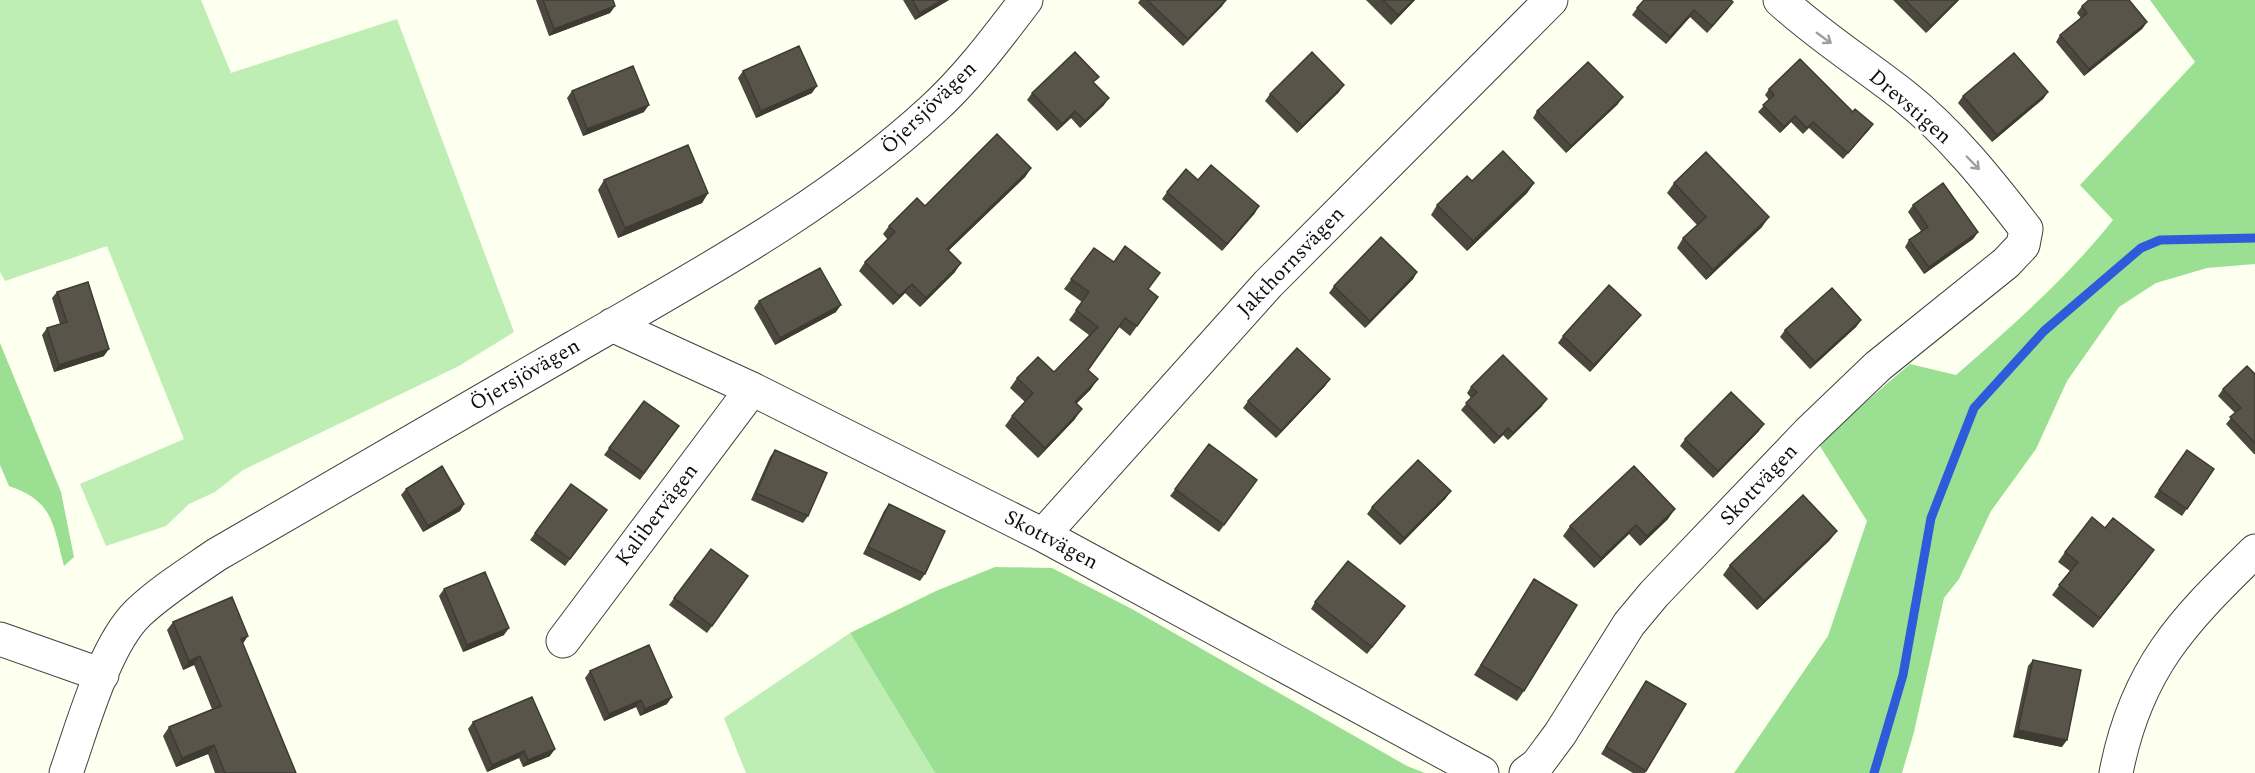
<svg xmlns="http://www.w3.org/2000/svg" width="2255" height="773" font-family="Spectral,serif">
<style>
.green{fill:#bfeeb5}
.forest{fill:#9be092}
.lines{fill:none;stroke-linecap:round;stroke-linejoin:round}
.stream{stroke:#2e5bda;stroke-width:9}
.minor-casing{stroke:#414141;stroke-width:35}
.minor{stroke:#fff;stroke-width:33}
.wall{fill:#4c483f}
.shaded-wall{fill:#3e3b33}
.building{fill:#585449;stroke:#3e3b33;stroke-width:1.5}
.oneway{stroke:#9f9f9f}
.labels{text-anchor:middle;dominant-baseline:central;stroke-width:6;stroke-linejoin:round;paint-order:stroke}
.street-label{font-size:21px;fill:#0e0e0e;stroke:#fff}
</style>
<rect width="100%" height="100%" fill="#fdffef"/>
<path class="green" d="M0,0H201L231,73L397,19L514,332L459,366L243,470L215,492L189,504L166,526L106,546L80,484L184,439L107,246L5,281L0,272Z
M850,633L935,773H746L724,718Z"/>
<path class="forest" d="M2150,0H2255V264L2207,268L2156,283L2119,307L2067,381L2036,449L1991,511L1959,579L1944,598L1914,732L1902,773H1734L1828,636L1867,521L1818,443L1910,364L1956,375C2012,326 2067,278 2113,220L2080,185L2195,62Z
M0,343L61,492L74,557L64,566C53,525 54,501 9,486L0,465Z
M995,567L1052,568L1132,609L1407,766L1425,773H935L850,633L936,591Z"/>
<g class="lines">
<path class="stream" d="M1874,773L1903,675L1931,518L1974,408L2044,331L2141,248L2160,240L2255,238"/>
<g class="minor-casing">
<path id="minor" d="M612,325L752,389L1043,535L1482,773
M1043,535L1268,284L1551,0
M0,639L102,675
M563,641L752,389
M66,773C82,728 104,646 138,613C161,591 190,573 216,555C335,486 454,417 573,348C697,276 827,207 933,109C968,77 997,38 1026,0
M1526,773L1537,765L1560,734L1629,624L1654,594L1808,433L1878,366L2006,263L2023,245L2026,229C1989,181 1950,132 1903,95C1862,63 1818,35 1780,0
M2116,773C2136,669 2182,622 2255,551"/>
</g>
<use href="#minor" class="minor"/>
</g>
<path class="wall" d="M536,0H613L615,6L610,13L549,36Z
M903,0H949L915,20Z
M1140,0H1226L1222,6L1183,46L1138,3Z
M1366,0H1415L1391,25Z
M1893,0H1959L1926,33Z
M2082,6L2147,22L2142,29L2084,76L2056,42L2060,35L2081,18L2077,13Z
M1637,8L1728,9L1707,33L1690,17L1666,44L1632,15Z
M743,71L812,93L756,118L738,78Z
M1094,83L1104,105L1080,128L1071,118L1057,131L1027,100L1032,93Z
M1769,89L1853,112L1873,124L1843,159L1809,128L1803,134L1791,122L1780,133L1758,112L1769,100L1765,95Z
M572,91L644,112L583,136L567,98Z
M1339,92L1297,133L1265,101L1270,94Z
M2048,92L2043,99L1992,142L1958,103L1963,96Z
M1618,104L1566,153L1533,118L1537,111Z
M1031,168L1025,177L948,251L955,272L920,307L905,293L893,305L859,271L865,262L888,240L883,234L889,226L925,206Z
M604,180L708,193L702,203L618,238L598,190Z
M1472,181L1534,183L1527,193L1467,251L1431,215L1437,205Z
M1674,183L1762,227L1706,280L1677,248L1683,238L1697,225L1667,193Z
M1167,192L1255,213L1222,251L1162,199Z
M1913,205L1978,232L1973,239L1924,274L1905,247L1909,240L1921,231L1908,212Z
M1094,248L1158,297L1130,336L1119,327L1088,370L1091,389L1076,404L1075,419L1038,458L1005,426L1012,416L1025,402L1010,388L1017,378L1054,372L1089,335L1069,320L1082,302L1064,289Z
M1417,272L1413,279L1365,328L1329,293L1334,286Z
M57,292L104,356L54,372L42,335L47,328L60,324L52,298Z
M759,301L836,312L775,345L754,308Z
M1861,320L1856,327L1810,369L1780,337L1785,330Z
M1636,321L1590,372L1558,343L1563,336Z
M2255,374V454H2254L2226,424L2235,413L2218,396L2223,389Z
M1330,379L1325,386L1276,438L1243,408L1248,401Z
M1471,387L1542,406L1508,440L1503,435L1494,444L1461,410L1471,398L1467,393Z
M644,401L679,426L640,480L604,455Z
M1759,431L1713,478L1680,446L1685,439Z
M1209,444L1257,480L1219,532L1170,496Z
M775,450L808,516L803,523L751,500L770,457Z
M2187,450L2214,469L2182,516L2154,497Z
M571,484L607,510L565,566L530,540Z
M406,489L464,504L460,511L423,532L401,495Z
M1446,498L1400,545L1367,514L1372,507Z
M889,504L925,574L920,581L863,554L884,511Z
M1668,519L1640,546L1629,534L1594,568L1563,536L1570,526Z
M2105,528L2147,560L2093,628L2052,595L2070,571L2058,562L2065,552Z
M1830,540L1757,610L1723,575L1730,565Z
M711,549L748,576L707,633L669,605Z
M1534,579L1524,691L1517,701L1474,675Z
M444,589L504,635L463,652L439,596Z
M1315,602L1400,613L1367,654L1311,609Z
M173,622L243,644L296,773H215L208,754L176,767L163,736L169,727L212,709L194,665L183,670L167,630Z
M2033,660L2062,747L2013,737L2028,666Z
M590,671L667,704L640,716L636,707L604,721L585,678Z
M1646,681L1686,704L1645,773H1633L1601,754Z
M473,722L550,756L523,767L519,758L487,772L468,729Z"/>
<path class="shaded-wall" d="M942,0H949L915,20L920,13Z
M1226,0L1222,6L1183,46L1188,39Z
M1413,0H1415L1391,25L1398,15Z
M1957,0H1959L1926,33L1931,26Z
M1733,2L1728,9L1707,33L1712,26Z
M615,6L610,13L549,36L554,29Z
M1694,10L1690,17L1666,44L1670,37Z
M2147,22L2142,29L2084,76L2089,69Z
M1344,85L1339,92L1297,133L1302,126Z
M817,86L812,93L756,118L761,111Z
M2048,92L2043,99L1992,142L1997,135Z
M1623,97L1618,104L1566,153L1571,146Z
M1109,98L1104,105L1080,128L1085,121Z
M649,105L644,112L583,136L587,129Z
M1075,111L1071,118L1057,131L1062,124Z
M1795,116L1791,122L1780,133L1784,127Z
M1873,124L1869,130L1843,159L1848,153Z
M1031,168L1025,177L941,258L947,249Z
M1534,183L1527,193L1467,251L1473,241Z
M708,193L702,203L618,238L625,228Z
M1259,206L1255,213L1222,251L1227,244Z
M1769,217L1762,227L1706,280L1713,270Z
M1978,232L1973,239L1924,274L1929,267Z
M961,263L955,272L920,307L926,298Z
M1417,272L1413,279L1365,328L1370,321Z
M912,284L905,293L893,305L899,296Z
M841,305L836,312L775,345L780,338Z
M1641,315L1636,321L1590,372L1594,365Z
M1861,320L1856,327L1810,369L1815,362Z
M109,349L104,356L54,372L59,365Z
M1098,379L1091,389L1068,412L1075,402Z
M1330,379L1325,386L1276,438L1281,431Z
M1547,399L1542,406L1508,440L1513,433Z
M1082,409L1075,419L1038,458L1045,448Z
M1764,424L1759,431L1713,478L1718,471Z
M1508,428L1503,435L1494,444L1499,437Z
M1451,491L1446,498L1400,545L1404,538Z
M464,504L460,511L423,532L428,526Z
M1675,509L1668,519L1640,546L1647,536Z
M1636,525L1629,534L1594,568L1601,558Z
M1837,531L1830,540L1757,610L1764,601Z
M2154,550L2147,560L2093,628L2100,618Z
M509,628L504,635L463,652L467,645Z
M248,636L242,645L241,639Z
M200,656L194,665L183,670L189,661Z
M672,697L667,704L640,716L645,709Z
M641,700L636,707L604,721L609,714Z
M2018,730L2067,740L2062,747L2013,737Z
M214,745L208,754L176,767L182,758Z
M555,749L550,756L523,767L528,760Z
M524,751L519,758L487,772L492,765Z"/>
<path class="building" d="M543,0H613L615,6L554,29Z
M912,0H942L920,13Z
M1147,0H1226L1188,39Z
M1383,0H1413L1398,15Z
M1644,0H1731L1733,2L1712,26L1694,10L1670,37L1637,8Z
M1905,0H1957L1931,26Z
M2089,0H2129L2147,22L2089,69L2060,35L2087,13L2082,6Z
M799,46L817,86L761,111L743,71Z
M1075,52L1099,77L1093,82L1109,98L1085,121L1075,111L1062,124L1032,93Z
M1312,52L1344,85L1302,126L1270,94Z
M2014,53L2048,92L1997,135L1963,96Z
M1800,59L1853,112L1855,109L1873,124L1848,153L1813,122L1807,128L1795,116L1784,127L1763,105L1774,95L1769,89Z
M1588,62L1623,97L1571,146L1537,111Z
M633,66L649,105L587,129L572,91Z
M997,134L1031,168L947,249L961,263L926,298L912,284L899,296L865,262L895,232L889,226L917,198L925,206Z
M688,145L708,193L625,228L604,180Z
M1503,151L1534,183L1473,241L1437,205L1467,176L1472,181Z
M1706,152L1769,217L1713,270L1683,238L1706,217L1674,183Z
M1211,165L1259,206L1227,244L1167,192L1186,169L1198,180Z
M1943,183L1978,232L1929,267L1909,240L1928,227L1913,205Z
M1381,237L1417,272L1370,321L1334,286Z
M1125,246L1160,273L1148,289L1158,297L1137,326L1125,318L1088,370L1098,379L1075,402L1082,409L1045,448L1012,416L1033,393L1017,378L1038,357L1054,372L1098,327L1076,310L1089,292L1071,279L1094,248L1114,262Z
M820,268L841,305L780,338L759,301Z
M88,282L109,349L59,365L47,328L67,322L57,292Z
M1609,285L1641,315L1594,365L1563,336Z
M1832,288L1861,320L1815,362L1785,330Z
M1297,348L1330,379L1281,431L1248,401Z
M1503,355L1547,399L1513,433L1508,428L1499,437L1466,403L1477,392L1471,387Z
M2247,366L2255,374V443L2230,417L2241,408L2223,389Z
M1731,392L1764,424L1718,471L1685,439Z
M644,401L679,426L644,473L609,448Z
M1209,444L1257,480L1224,525L1175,489Z
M775,450L827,473L808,516L756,493Z
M2187,450L2214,469L2187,509L2159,490Z
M1418,460L1451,491L1404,538L1372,507Z
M442,466L464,504L428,526L406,489Z
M1634,466L1675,509L1647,536L1636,525L1601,558L1570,526Z
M571,484L607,510L570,559L535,533Z
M1803,495L1837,531L1764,601L1730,565Z
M889,504L945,531L925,574L868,547Z
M2092,517L2105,528L2113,518L2154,550L2100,618L2059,585L2078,562L2065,552Z
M711,549L748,576L712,626L674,598Z
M1348,561L1405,606L1372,647L1315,602Z
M485,572L509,628L467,645L444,589Z
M1534,579L1577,605L1524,691L1481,665Z
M232,597L248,636L241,639L296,773H225L214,745L182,758L169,727L221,706L200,656L189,661L173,622Z
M649,645L672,697L645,709L641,700L609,714L590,671Z
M2033,660L2081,670L2067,740L2018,730Z
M1646,681L1686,704L1646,771L1606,747Z
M532,697L555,749L528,760L524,751L492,765L473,722Z"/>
<defs><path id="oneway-shaft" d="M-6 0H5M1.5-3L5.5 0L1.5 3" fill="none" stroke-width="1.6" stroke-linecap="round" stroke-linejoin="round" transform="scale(1.5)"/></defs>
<g class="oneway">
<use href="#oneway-shaft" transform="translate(1824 38) rotate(36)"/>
<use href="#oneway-shaft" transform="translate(1973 163) rotate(46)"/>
</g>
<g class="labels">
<g class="street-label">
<text transform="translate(1910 107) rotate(41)">Drevstigen</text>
<text transform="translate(929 108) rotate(-44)">Öjersjövägen</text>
<text transform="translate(1291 262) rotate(-46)">Jakthornsvägen</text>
<text transform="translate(525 375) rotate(-30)">Öjersjövägen</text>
<text transform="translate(1759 485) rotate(-47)">Skottvägen</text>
<text transform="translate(657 515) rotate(-53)">Kalibervägen</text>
<text transform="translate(1051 540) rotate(28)">Skottvägen</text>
</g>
</g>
</svg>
